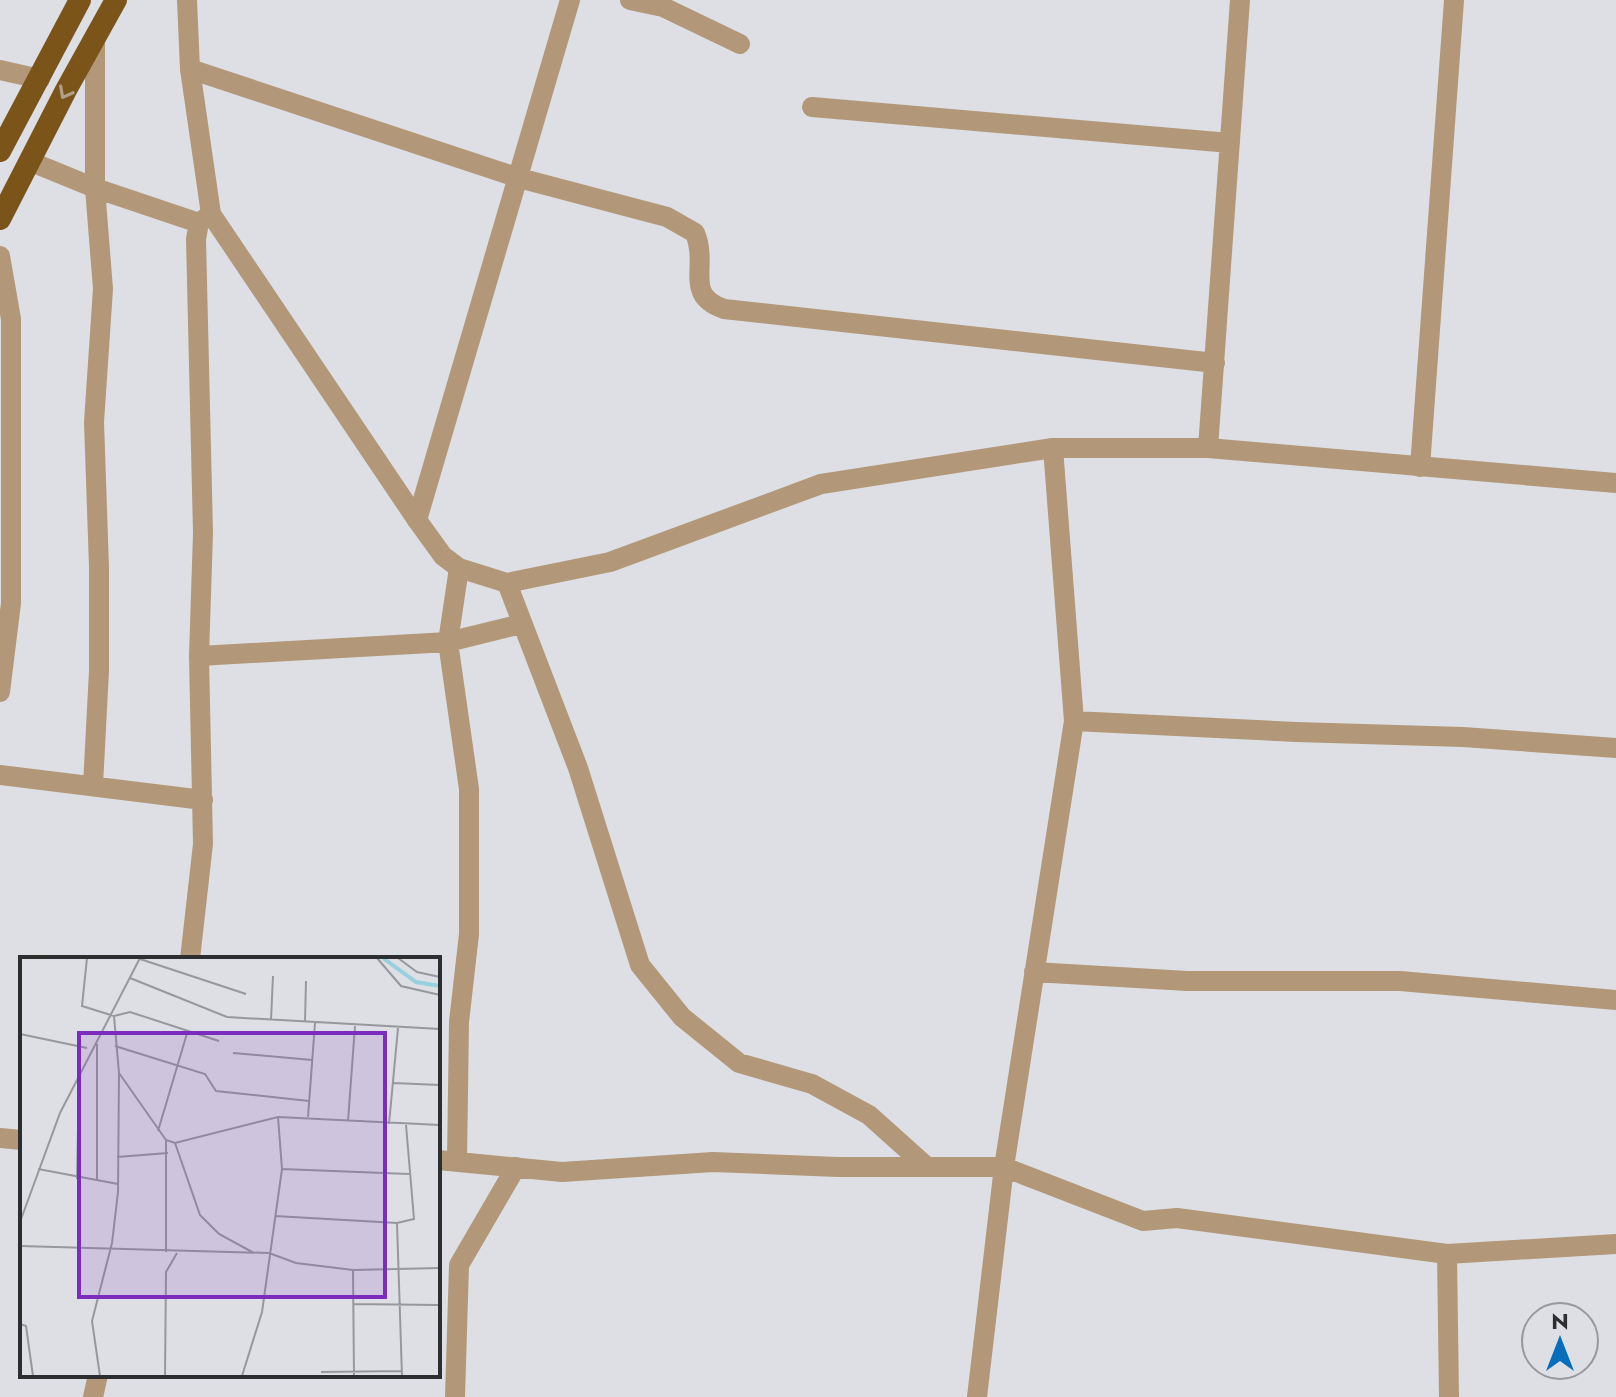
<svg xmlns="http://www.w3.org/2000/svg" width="1616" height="1397" font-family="Jost,sans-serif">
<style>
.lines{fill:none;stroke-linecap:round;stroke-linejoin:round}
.minor{stroke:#b29878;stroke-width:20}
.tertiary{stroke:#b29878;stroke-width:20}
.trunk{stroke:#7a5419;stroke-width:22}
.oneway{stroke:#b0a089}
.inset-river{fill:none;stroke:#98d0de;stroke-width:4}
.inset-road{fill:none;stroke:#97989c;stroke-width:2}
.view{fill:#7b2cbf;fill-opacity:0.15;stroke:#7b2cbf;stroke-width:4}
.inset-edge{fill:none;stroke:#2d2e30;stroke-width:4}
</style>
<rect width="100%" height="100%" fill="#dddfe4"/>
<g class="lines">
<path class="minor" d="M630,0L663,7L740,44
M190,69L519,178L667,217L695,233C709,267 683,295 724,309L1215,363
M0,70L40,79
M812,107L1230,143
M29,161L95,188L199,223
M0,256L11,319V603L0,692
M1208,448L1240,0
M1420,467L1454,0
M417,520L570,0
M507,583L578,768L640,965L682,1017L739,1063L812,1084L869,1115L927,1167
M199,656L448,642L521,624
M1074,721L1296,732L1463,737L1616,748
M0,775L203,800
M93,785L99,671V567L94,422L103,289L95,188V36
M190,959L203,844L199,656L203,533L196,239L199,223L211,214
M1034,972L1187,981H1400L1616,1000
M0,1138L22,1140
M438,1160L562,1172L713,1162L838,1167H1004L1143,1221L1177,1218L1447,1254
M457,1162L459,1022L469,934V789L448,642L459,568
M93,1397L98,1375
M455,1397L459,1265L516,1167
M977,1397L1004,1167L1074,721L1053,448
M1449,1397L1447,1254L1616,1244"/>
<path class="tertiary" d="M187,0L190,69L211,214L417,520L443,556L459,568L507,583L610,562L821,484L1053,448H1208L1616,483"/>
<path class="trunk" d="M0,151L80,0
M0,219L66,90L116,0"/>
</g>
<defs><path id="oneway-chevron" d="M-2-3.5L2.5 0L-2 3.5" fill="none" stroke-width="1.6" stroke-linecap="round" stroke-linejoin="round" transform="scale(2)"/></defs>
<use class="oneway" href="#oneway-chevron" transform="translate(65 93) rotate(118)"/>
<g transform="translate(20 957)">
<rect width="420" height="420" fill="#dddfe4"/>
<path class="inset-river" d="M363,1L396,25L420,29"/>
<path class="inset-road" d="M67,1L62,49L94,59L99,116L146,183L155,186L258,160L420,168M357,1L381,29L420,38M378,1L397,15L420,20M120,2L226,37M110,21L207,60L420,72M94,59L110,55L199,84M251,63L253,19M285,65L286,24M0,77L67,91M95,89L185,117L196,134L289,144M213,96L292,103M373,126L420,128M288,160L295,66M328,164L335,69M369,167L378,71M138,174L168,73M155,186L180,258L199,277L234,296M97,200L148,196M18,212L98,227M262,212L389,217M57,222L59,120M77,224V87M255,259L377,266L382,419M0,265L40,156L120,1M377,266L394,262L386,168M0,289L249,296L276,306L333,313M146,295V183M333,347L418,348M0,367L6,369L13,419M301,415L382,414M80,419L72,364L92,286L98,235L99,116M145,419L146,315L157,296M222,419L242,355L262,212L258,160M334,419L333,313L420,311M419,419L420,348"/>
<path class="view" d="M59,76H365V340H59Z"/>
<rect width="420" height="420" class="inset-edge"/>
</g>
<g transform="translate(1560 1341)"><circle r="38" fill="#dddfe4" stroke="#97989c" stroke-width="2"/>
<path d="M0-6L14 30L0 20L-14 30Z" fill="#096eba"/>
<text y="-12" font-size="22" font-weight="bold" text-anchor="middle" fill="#2d2e30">N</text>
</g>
</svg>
